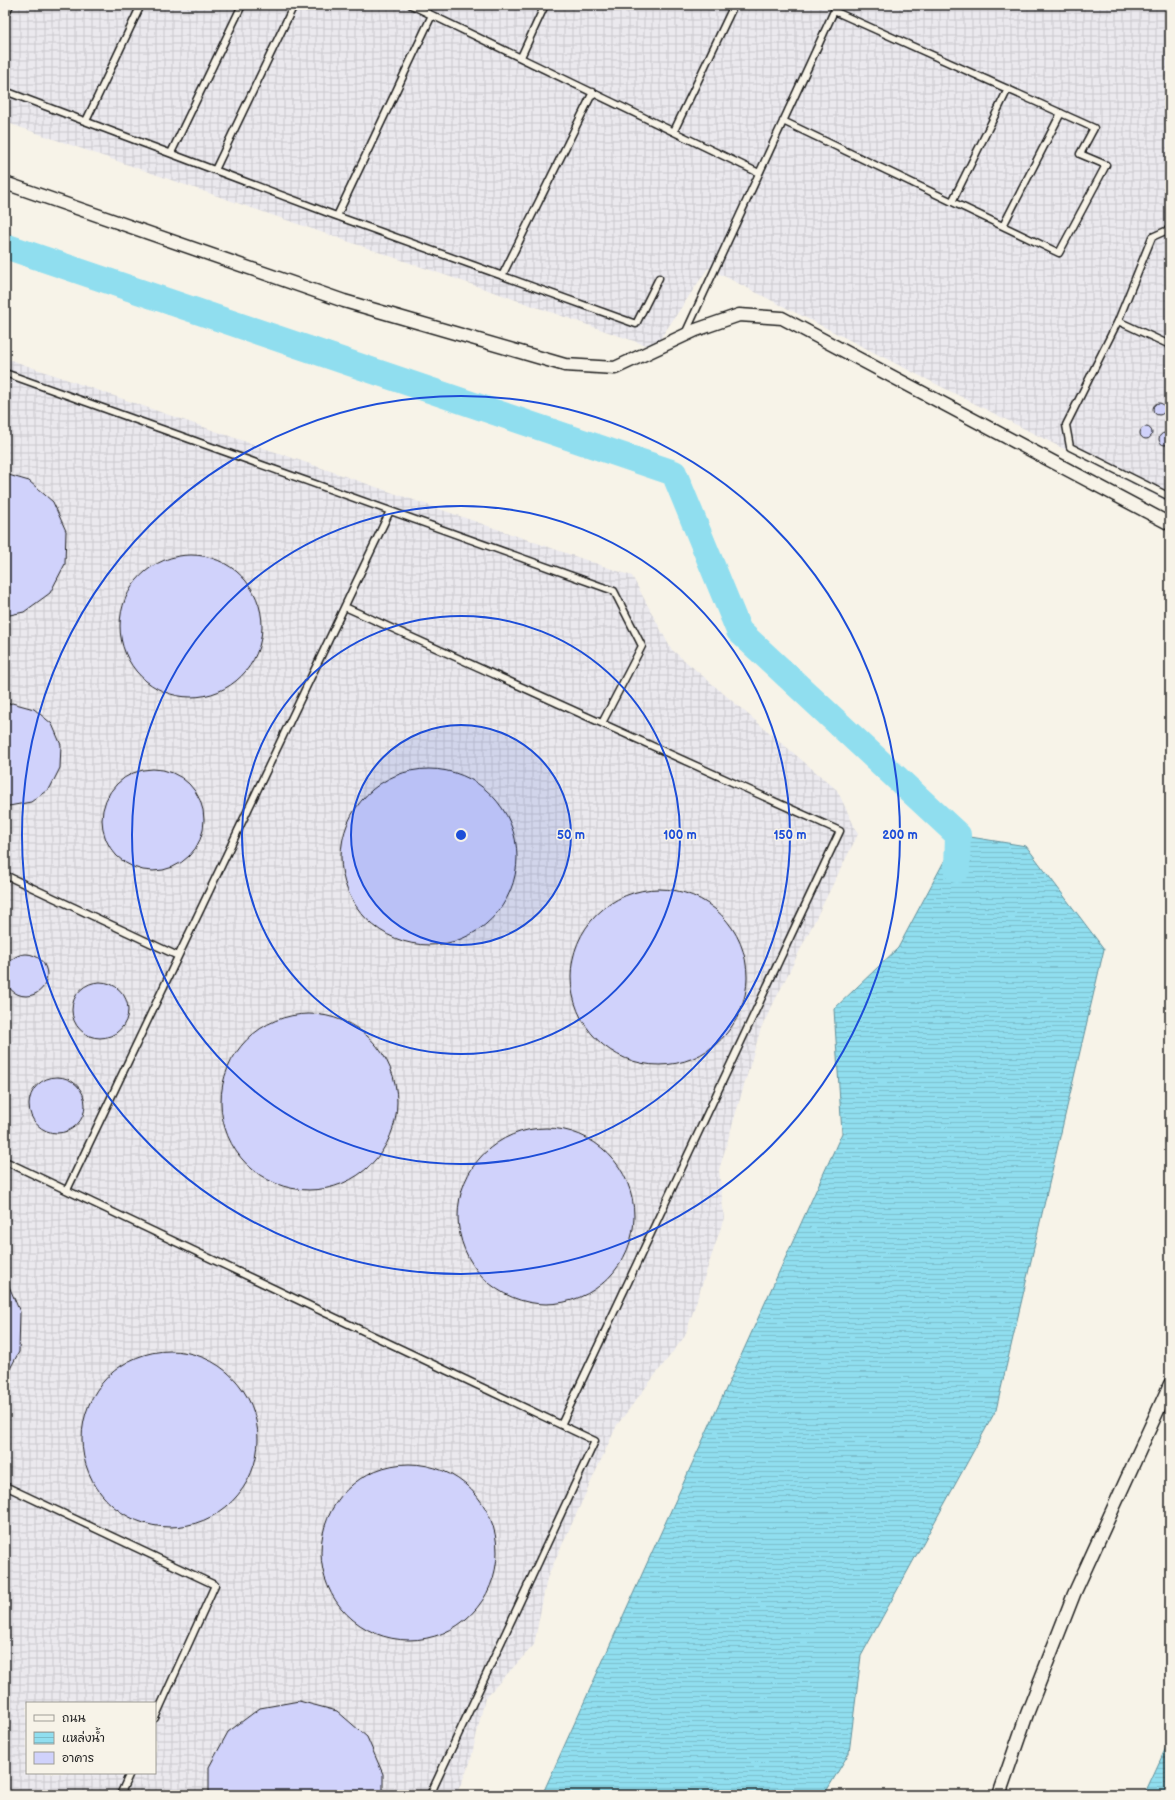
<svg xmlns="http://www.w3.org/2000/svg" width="1175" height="1800" font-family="'Balsamiq Sans','Playpen Sans Thai',sans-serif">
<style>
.industrial{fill:url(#industrial-grid);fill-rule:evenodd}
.water{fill:url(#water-rules);stroke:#62909b}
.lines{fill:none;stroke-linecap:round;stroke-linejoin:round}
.river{stroke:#90deef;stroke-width:26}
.building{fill:#d0d2fb;stroke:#1c1c1c}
.lane-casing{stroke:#1c1c1c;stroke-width:9}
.street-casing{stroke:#1c1c1c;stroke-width:15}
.lane{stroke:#f7f3e8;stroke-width:6}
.street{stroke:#f7f3e8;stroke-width:12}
.ring{fill:none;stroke:#1d4ed8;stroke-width:2}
.centre{fill:#1d4ed8;stroke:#f7f3e8;stroke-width:2}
.ring-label{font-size:12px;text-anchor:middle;font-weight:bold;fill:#1d4ed8;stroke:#f7f3e8;stroke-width:3;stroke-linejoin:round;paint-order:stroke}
</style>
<defs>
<pattern id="industrial-grid" width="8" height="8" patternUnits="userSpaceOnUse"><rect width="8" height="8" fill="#ebe9ee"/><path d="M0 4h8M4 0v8" fill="none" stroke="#c9c7cc"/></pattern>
<pattern id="water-rules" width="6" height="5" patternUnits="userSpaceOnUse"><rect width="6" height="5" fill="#90deef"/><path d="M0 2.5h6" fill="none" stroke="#7cbecc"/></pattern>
</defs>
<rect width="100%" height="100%" fill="#f7f3e8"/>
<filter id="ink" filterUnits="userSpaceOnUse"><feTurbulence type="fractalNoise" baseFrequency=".025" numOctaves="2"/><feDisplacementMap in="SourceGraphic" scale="8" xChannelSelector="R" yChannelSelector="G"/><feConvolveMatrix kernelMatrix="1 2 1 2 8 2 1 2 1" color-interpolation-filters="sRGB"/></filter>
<g filter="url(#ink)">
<path class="industrial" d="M5,5H1170V503L708,268L654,348L5,122Z
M5,358L632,576L671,649L837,790L858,834L761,1028L719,1170L724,1218L685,1336L617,1425L547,1578L534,1645L485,1698L470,1763L456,1795H5L6,1605L5,1603ZM27,1703H155V1773H27Z"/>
<path class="water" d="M958,835L1026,846L1104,949L996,1410L861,1656L849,1753L824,1795H542L842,1133L834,1009L898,948Z
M1170,1739V1795H1144Z"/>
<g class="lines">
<path class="river" d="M5,246L674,473L739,631L958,835L957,870"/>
</g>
<path class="building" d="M1153 409a6 6 0 1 1 12 0a6 6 0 1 1-12 0Z
M1140 433a6 6 0 1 1 12 0a6 6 0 1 1-12 0Z
M1159 439a6 6 0 1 1 12 0a6 6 0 1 1-12 0Z
M5,474L29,481L53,502L66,531L65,564L50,593L24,612L5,616Z
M120 626a71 71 0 1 1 142 0a71 71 0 1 1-142 0Z
M12,703L34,709L52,724L61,745L60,768L50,788L31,802L9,806H5V705Z
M341 857a88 88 0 1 1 176 0a88 88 0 1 1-176 0Z
M102 820a51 51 0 1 1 102 0a51 51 0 1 1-102 0Z
M571 977a88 88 0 1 1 176 0a88 88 0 1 1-176 0Z
M5 975a21 21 0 1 1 42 0a21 21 0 1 1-42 0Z
M72 1010a28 28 0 1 1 56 0a28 28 0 1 1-56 0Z
M221 1102a88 88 0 1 1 176 0a88 88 0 1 1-176 0Z
M29 1105a28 28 0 1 1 56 0a28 28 0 1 1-56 0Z
M458 1216a88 88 0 1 1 176 0a88 88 0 1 1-176 0Z
M5,1277L20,1312L19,1352L5,1378Z
M82 1439a88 88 0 1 1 176 0a88 88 0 1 1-176 0Z
M321 1552a88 88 0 1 1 176 0a88 88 0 1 1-176 0Z
M299,1701L337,1711L367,1737L383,1774V1795H209V1767L228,1732L260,1708Z"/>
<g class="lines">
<g class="lane-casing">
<path id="lane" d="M411,5L759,173
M5,15L10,5
M521,57L545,5
M5,91L331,214L636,324L659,278
M86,121L141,5
M674,131L734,5
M171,153L242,5
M215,170L294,5
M952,202L1008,89
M337,216L432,15
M1003,226L1061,113
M1170,229L1152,237L1118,321L1170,345
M502,276L593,92
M1118,321L1066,425L1070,447L1170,497
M685,334L834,11L1094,128L1080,154L1106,165L1059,253L783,121
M5,373L614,591L642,646L602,723
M345,607L840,831L561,1425
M5,875L178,956
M5,1161L595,1441L430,1795
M67,1190L390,511
M5,1486L215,1585L155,1718
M120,1795L130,1773"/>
</g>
<g class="street-casing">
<path id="street" d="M5,183L344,301L565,365L615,368L696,330L739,315L782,318L1170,524
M999,1795L1027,1714L1074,1594L1170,1384"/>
</g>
<use href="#lane" class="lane"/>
<use href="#street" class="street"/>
</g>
</g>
<circle cx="461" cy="835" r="110" fill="#1d4ed8" fill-opacity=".12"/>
<g class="ring">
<circle cx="461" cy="835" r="110"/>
<circle cx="461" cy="835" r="219"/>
<circle cx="461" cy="835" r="329"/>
<circle cx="461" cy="835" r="439"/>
</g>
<circle cx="461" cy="835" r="6" class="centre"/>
<g class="ring-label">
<text x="571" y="839">50 m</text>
<text x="680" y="839">100 m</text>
<text x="790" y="839">150 m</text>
<text x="900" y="839">200 m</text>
</g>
<rect width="1175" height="1800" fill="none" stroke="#f7f3e8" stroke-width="20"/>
<rect x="10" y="10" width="1155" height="1780" fill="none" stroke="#1c1c1c" stroke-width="1.5" filter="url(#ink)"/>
<rect x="26" y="1702" width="130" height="72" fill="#f7f3e8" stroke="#9f9d96"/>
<rect x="34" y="1715" width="20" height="6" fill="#f7f3e8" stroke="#9f9d96"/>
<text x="62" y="1722" font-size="12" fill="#1c1c1c">ถนน</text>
<rect x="34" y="1732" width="20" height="12" fill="url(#water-rules)" stroke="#9f9d96"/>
<text x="62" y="1742" font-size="12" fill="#1c1c1c">แหล่งน้ำ</text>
<rect x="34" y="1752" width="20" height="12" fill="#d0d2fb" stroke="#9f9d96"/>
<text x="62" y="1762" font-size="12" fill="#1c1c1c">อาคาร</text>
</svg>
